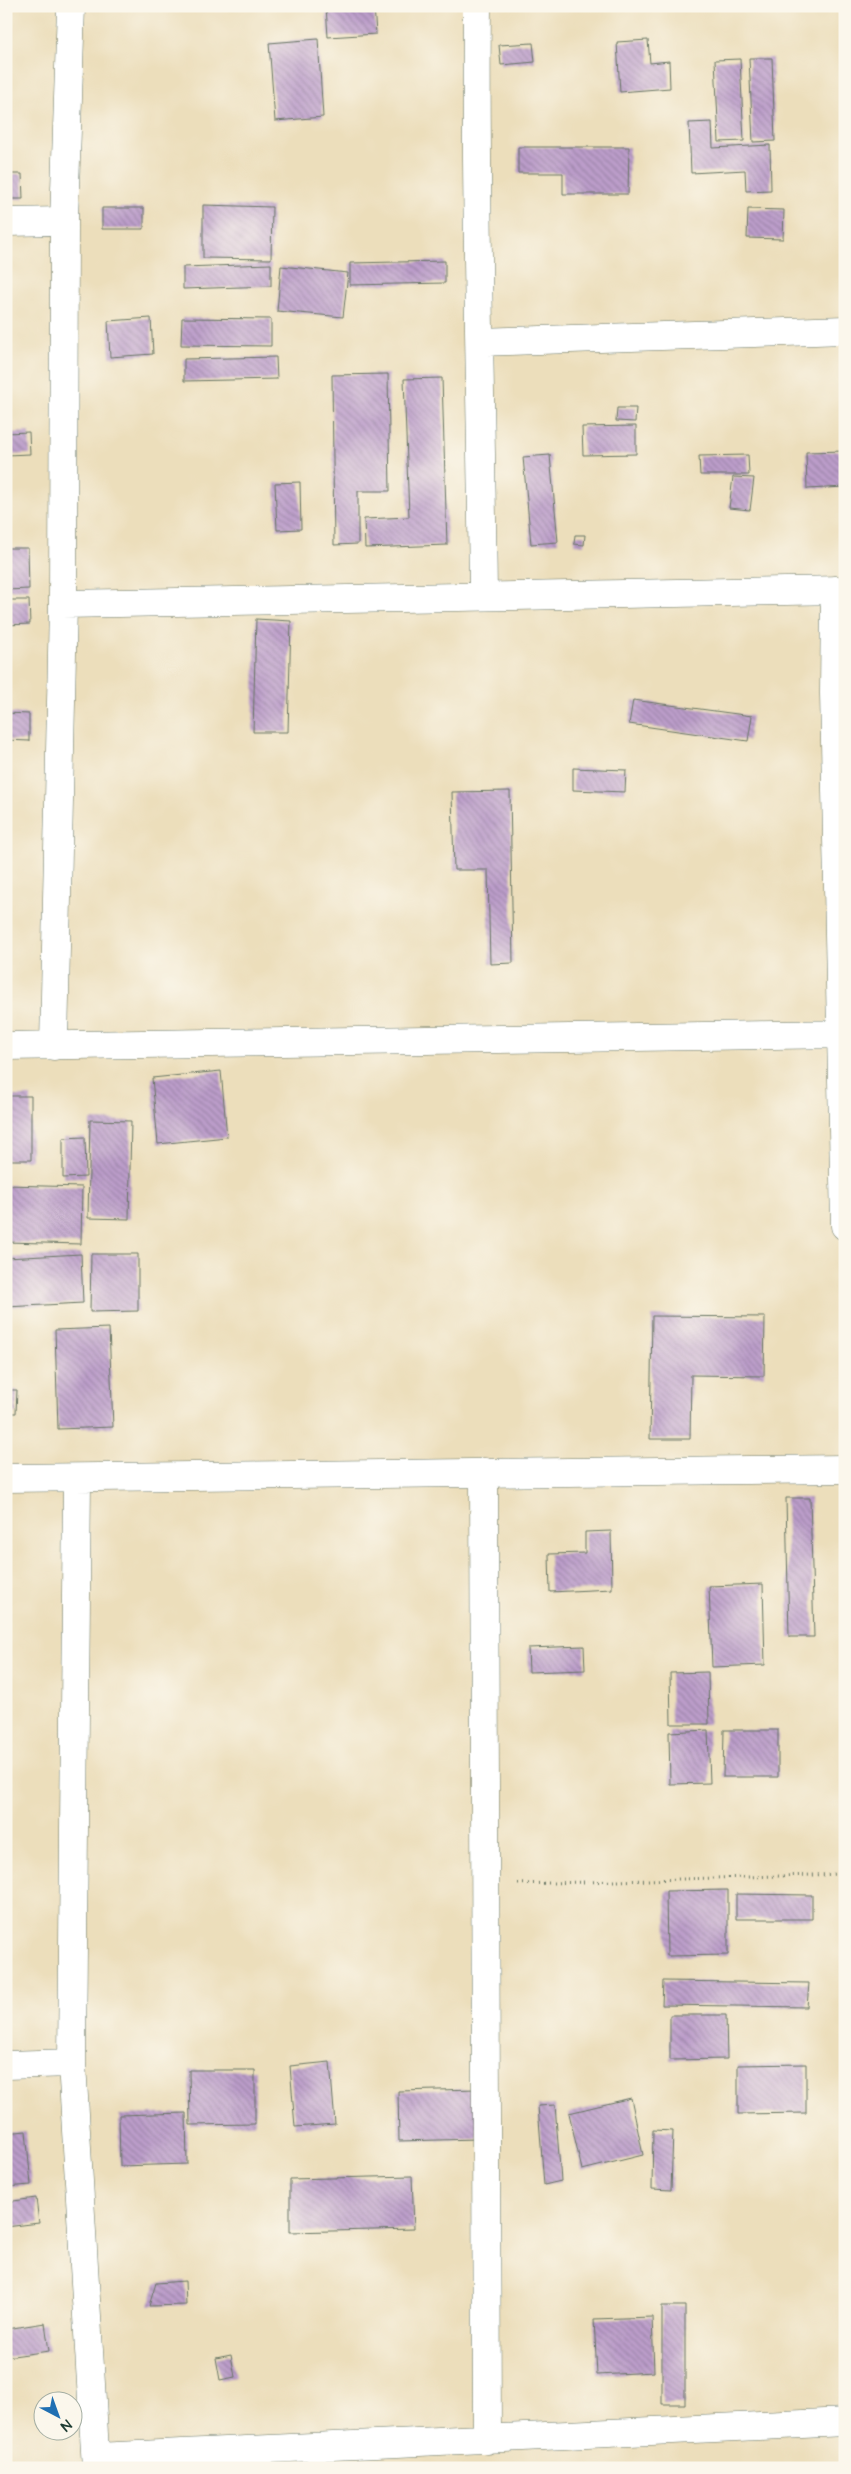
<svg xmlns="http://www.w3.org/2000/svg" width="851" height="2474" font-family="'Architects Daughter',sans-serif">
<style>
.building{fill:url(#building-back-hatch)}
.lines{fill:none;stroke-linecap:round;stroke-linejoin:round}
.minor-casing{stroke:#677563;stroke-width:29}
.path{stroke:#677563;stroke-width:3;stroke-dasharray:1 4;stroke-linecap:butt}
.minor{stroke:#fff;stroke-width:28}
</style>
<defs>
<pattern id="building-back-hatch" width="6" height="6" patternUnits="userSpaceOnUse" patternTransform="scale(1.25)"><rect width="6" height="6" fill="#bc9dca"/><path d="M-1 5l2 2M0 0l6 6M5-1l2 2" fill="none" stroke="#9881a5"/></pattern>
</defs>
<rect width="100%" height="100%" fill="#fbf7ec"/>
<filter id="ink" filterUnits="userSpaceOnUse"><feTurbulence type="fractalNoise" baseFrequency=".02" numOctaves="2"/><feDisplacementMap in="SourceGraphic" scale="10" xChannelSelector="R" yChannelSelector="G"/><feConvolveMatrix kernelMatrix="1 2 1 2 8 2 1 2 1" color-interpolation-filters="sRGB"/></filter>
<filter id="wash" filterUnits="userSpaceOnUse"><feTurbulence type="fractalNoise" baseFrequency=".0096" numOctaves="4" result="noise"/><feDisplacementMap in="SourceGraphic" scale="20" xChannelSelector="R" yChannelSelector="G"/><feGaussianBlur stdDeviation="1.12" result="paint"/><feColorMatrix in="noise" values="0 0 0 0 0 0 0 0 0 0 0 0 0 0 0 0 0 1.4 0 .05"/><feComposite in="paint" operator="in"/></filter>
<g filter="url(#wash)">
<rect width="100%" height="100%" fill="#ecdebb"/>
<g id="blocks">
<path class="building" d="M326,6H374L376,34L328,37Z
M318,39L323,117L275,121L269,43Z
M648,40L650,63L669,61L670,88L620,92L617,42Z
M533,43L535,62L501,65L499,45Z
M749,58H772L775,141L753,142Z
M740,59L744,141L719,142L715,60Z
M712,122L713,148L770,145L771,190L746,191L745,170L691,173L689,123Z
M518,147H629L628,194H563V173H518Z
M6,174H22L23,199H6Z
M203,205L272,207L271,259L203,258Z
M102,208H144V229H102Z
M748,209L784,210L783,239L747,238Z
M445,261V283L350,285V263Z
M271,264V286L183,289V267Z
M281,266L348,273L343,317L277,311Z
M151,318L153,354L110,357L108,321Z
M182,318L271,319V346L181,345Z
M276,357L277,379L184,381V359Z
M388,374L390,491H358V544L334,545L332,375Z
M442,378L447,545L365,548L364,519L409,517L404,379Z
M617,408H636L635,422L616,421Z
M636,426V454L583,455L582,427Z
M29,432L30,454L6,455V433Z
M845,451V487L807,489L806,452Z
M550,455L558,542L531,544L523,457Z
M748,455L749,475H700L699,456Z
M733,477L754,478L750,510L729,508Z
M300,482L301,529L277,530L275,483Z
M575,535H585L584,545L574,544Z
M6,548H28L29,589L6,590Z
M6,600H29L30,624L6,625Z
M256,619L291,621L288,732H253Z
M633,700L752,716L748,741L629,724Z
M6,713L29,714V741L6,740Z
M573,768L626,770L625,792L573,790Z
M510,791L513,963L490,964L488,870H454L452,792Z
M221,1071L227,1137L158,1144L152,1078Z
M6,1096H31V1160H6Z
M90,1120L131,1121L129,1219L88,1218Z
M85,1137L86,1177L63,1178V1138Z
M6,1185L82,1187L81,1244L6,1242Z
M81,1254L83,1303L6,1307V1258Z
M91,1254H138V1311L90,1312Z
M652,1316L765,1317L764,1376L691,1375L690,1439H650Z
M109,1328L113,1427L58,1429L55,1330Z
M6,1390H17L16,1413H6Z
M786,1498H810L814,1637H789Z
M611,1531L612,1589L550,1592L549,1554L585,1553V1532Z
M763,1584L765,1665L712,1667L709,1586Z
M584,1646L585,1670L529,1672L528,1648Z
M708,1672L709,1724H671L670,1673Z
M708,1730L710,1783L670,1784L669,1732Z
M724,1730H778V1777H723Z
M728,1890V1955L667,1956L666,1891Z
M736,1894L812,1895V1919H736Z
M663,1981L809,1983L807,2007L662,2005Z
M670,2015H726L727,2059L670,2060Z
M330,2062L335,2124L295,2127L290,2066Z
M806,2064V2113L738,2114V2065Z
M189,2070H255V2124L190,2125Z
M477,2089L478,2139L399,2141L398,2091Z
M631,2098L643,2155L582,2170L569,2113Z
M555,2105L561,2181L544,2185L538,2106Z
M186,2113L187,2164L120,2166L119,2115Z
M653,2130L673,2131L671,2190L652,2189Z
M26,2131L31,2185L6,2187V2133Z
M412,2176L414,2229L290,2232V2179Z
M36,2198L39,2223L6,2227V2202Z
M185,2281L186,2305L149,2306L156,2283Z
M662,2306H685V2404H662Z
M652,2317L654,2372L597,2375L594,2319Z
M45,2323L49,2351L6,2357V2329Z
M231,2355L235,2377L220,2380L216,2358Z"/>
</g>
</g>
<g filter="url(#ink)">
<use href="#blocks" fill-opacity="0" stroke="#677563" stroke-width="1"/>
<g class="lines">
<g class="minor-casing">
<path id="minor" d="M477,6C475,203 481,400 483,596
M6,222L64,221
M480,342L845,330
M835,590L834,693L845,1226
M63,604L845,590
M6,1046L845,1034
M54,1046L63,604L64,221L71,6
M484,1472L487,2440
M6,1478L845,1469
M77,1478L72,2063L96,2468
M6,2065L72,2063
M96,2457L845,2422"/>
</g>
<path class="path" d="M518,1884L845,1874"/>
<use href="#minor" class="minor"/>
</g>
</g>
<rect width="851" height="2474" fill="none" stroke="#fbf7ec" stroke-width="25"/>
<g transform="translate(58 2416) rotate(139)"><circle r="24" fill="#fbf7ec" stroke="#a3ada2"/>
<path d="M0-4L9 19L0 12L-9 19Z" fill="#1f6fb2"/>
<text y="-8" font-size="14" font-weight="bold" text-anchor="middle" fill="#1f3d34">N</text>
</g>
</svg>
